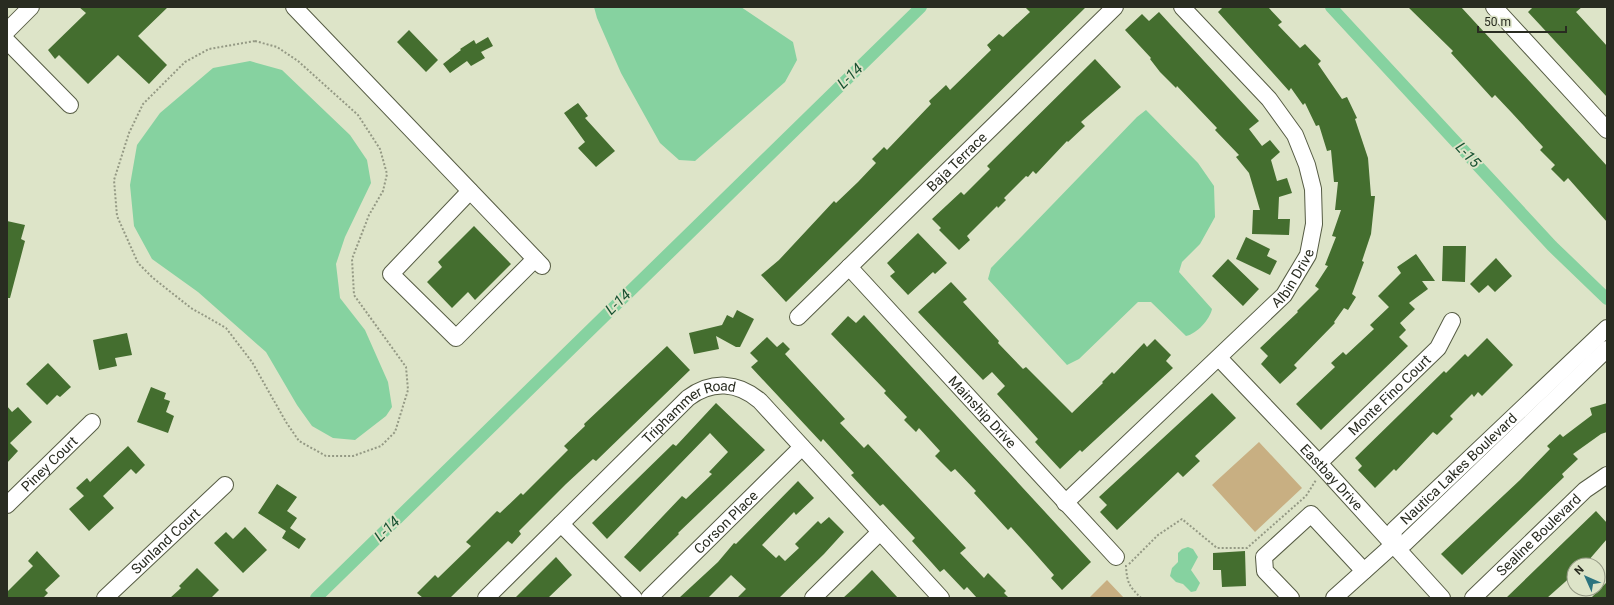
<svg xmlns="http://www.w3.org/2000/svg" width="1614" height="605" font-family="Roboto,sans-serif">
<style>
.green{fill:#c8af82}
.water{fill:#86d2a0}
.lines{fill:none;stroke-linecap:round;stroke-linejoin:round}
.canal{stroke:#86d2a0;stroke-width:12}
.building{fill:#446e2f}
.minor-casing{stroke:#565c44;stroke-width:18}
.path{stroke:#949984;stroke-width:2;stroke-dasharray:2 2;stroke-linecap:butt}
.minor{stroke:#fff;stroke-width:16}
.labels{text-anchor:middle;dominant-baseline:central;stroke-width:4;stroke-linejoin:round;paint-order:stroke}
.street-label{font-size:14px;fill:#292c21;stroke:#dde4c8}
.water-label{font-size:15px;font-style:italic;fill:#175030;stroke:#dde4c8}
</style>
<rect width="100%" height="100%" fill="#dde4c8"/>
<path class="green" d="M1259,442L1302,488L1255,532L1212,485Z
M1107,580L1124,598H1089Z"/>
<path class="water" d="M594,7H741L793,42L797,60L785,82L695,161L679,160L660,143L621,73L597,18Z
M250,61L282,70L350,135L367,160L371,183L345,237L336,264L340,298L365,330L388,382L392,407L386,416L355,440L333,438L312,426L297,405L266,352L198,292L152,259L134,226L130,185L137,145L160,113L213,68Z
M1146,110L1198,163L1214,186L1215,217L1200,244L1182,262L1179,272L1212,309C1210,319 1197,334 1186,336L1151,302H1138L1079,359L1067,365L988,279L991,268L1137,117Z
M1188,547L1193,549L1198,557L1191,570L1200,583L1196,591L1191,592L1183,584L1176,582L1170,576L1172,568L1178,562V553L1182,549Z"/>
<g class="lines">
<path class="canal" d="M1331,7L1552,246L1607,299
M316,598L921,7"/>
</g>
<path class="building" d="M79,7H168L138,36L167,65L149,84L118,55L88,84L59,55L55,59L48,50L86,13Z
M1025,7H1086L786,302L761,275L779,260L834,201L836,203L858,182L876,163L872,159L884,147L887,150L931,104L929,101L946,85L950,90L991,50L987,45L999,34L1003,37L1030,12Z
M1223,7H1268L1282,22L1278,25L1300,48L1305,44L1321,61L1318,64L1342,99L1347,97L1357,118L1355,119L1368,158L1371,196H1375L1371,234L1362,261L1364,262L1352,294L1356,297L1348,310L1344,308L1334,322L1335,323L1294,365L1297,368L1280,384L1261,364L1268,356L1260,348L1298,312L1297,311L1319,289L1315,286L1328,266L1325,265L1336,237L1332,236L1341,210H1335L1338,182H1334L1331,150L1327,151L1319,125L1316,126L1305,103L1303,105L1291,88L1289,91L1218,12Z
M1408,7H1461L1532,84L1607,166V222L1568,178L1564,182L1551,169L1555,165L1540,150L1543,147L1512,113L1495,95L1492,98L1451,53L1453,51Z
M1533,7H1582L1576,12L1607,46V97L1528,12Z
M1159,12L1259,121L1249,129L1262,146L1270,140L1280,152L1271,160L1277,181L1287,178L1292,193L1279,197L1278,219H1290L1289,235L1252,234L1253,210H1260L1249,173L1236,157L1239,155L1215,130L1217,128L1177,86L1176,88L1160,72L1150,59L1151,58L1125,30L1142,14L1149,21Z
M409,30L438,60L426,72L397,42Z
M488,37L493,46L481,52L485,58L471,66L467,61L450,73L443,64L461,50L460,49L474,40L476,44Z
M1095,59L1121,87L1081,122L1085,126L1068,142L1067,141L1036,174L1033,171L1028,177L1026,176L1004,198L1006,200L998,208L997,206L967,236L970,240L959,250L939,230L941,228L932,219L961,192L964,195L990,169L987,166Z
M578,103L588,116L585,118L615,151L596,167L578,148L585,142L564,113Z
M7,221L25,225L21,239L25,241L10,298H7Z
M474,226L511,264L475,300L468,292L452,308L427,282L442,267L438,262Z
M918,233L947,263L935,274L933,272L908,295L890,276L895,272L887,263Z
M1246,237L1270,249L1267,256L1277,261L1270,275L1236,259Z
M1443,246H1466L1465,282L1442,281Z
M1416,254L1435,281H1422L1428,289L1409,303L1415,309L1400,323L1406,330L1399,337L1408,346L1321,430L1296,404L1335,367L1331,363L1343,352L1346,355L1374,329L1370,325L1389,307L1378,296L1401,273L1397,267Z
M1496,258L1512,276L1495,292L1488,285L1479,293L1470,284Z
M1228,259L1259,289L1243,306L1212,276Z
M951,282L967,299L963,302L999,341L998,343L1023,369L1026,367L1072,413L1103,383L1102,382L1112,372L1114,374L1144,343L1147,347L1155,339L1171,355L1166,361L1173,368L1082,452L1080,450L1060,469L1035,442L1038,439L997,394L1005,386L992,372L983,380L918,312Z
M737,310L754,319L740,347H736L716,336L719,349L694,354L689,333L722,325L727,315L733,318Z
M864,315L1091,562L1062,590L1051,578L1054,575L1031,549L1011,527L1008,530L974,493L976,491L955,469L951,472L935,456L940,451L919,428L916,432L904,420L907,417L884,393L886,391L831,334L848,316L856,323Z
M127,333L132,355L115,358L117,366L99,370L93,340Z
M767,337L777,347L783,342L790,349L785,354L845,419L840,423L864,448L868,444L966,548L960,553L984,578L988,573L1006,591L1004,593L1009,598H977L967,587L964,590L944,569L940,572L932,563L912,541L915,538L883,504L880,506L851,475L854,473L823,439L821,442L751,367L758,361L750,353Z
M1487,338L1513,365L1482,396L1478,392L1474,397L1472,394L1450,416L1453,419L1437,435L1433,432L1396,471L1394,469L1375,488L1358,470L1362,466L1355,458L1444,371L1446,373L1465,354L1468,357Z
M667,346L690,370L596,461L593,459L566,484L519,531L521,534L512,544L508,541L450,598H423L417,593L435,575L438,578L471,546L466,542L497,511L500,513L521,493L523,495L568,450L564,446L585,426L584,424Z
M48,363L71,387L60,397L57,395L47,405L26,384Z
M151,387L166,393L164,399L170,401L166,412L174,416L168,433L137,422Z
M1212,393L1236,418L1195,456L1200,461L1183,477L1178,472L1117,530L1100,512L1107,505L1099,497Z
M716,403L765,450L678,533L679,534L640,572L624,557L682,496L686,499L712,474L709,472L728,452L710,433L607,539L592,523L673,444L676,446Z
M1607,403V432L1601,434L1573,454L1578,459L1562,474L1564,477L1462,575L1441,554L1520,480L1550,449L1547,446L1560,434L1563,437L1592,415L1590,408Z
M7,406L12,412L18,407L32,422L10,443L18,451L7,463Z
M128,446L145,465L136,474L131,469L103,496L114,508L89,531L69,509L84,496L76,488L87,478L90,482Z
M798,481L814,498L796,515L794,512L762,545L776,558L779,555L785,561L799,548L795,544L818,521L821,524L829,517L844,532L824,554L779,598H737L746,589L731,575L708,598H679L718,562L734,543L736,544Z
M277,484L297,497L287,511L297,518L290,528L306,539L299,549L282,538L286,531L258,513Z
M1596,511L1607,523V539L1588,561L1583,565H1574V574L1547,598H1506Z
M245,527L267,550L243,573L214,543L226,532L233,539Z
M37,551L60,576L45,590L48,593L43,598H7V592L33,566L28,561Z
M1245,551L1246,586L1222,587L1221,570H1213V553Z
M556,557L572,575L548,598H515Z
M197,568L219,590L211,598H170L181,588L179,586Z
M872,570L898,598H843L854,588Z
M1607,582V598H1591Z"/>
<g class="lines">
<g class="minor-casing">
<g id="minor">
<path d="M294,7L542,266"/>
<path d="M1494,7L1607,130"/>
<path d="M7,31L31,7"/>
<path d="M7,41L70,105"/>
<path d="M470,191L391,274L456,338L535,259"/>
<path id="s1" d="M849,267L1116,557"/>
<path id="s2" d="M798,317L1115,7"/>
<path id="s3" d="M1219,358L1319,463L1442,598"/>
<path id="s4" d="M1319,463L1438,348L1452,321"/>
<path id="s5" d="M1065,503L1284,295L1308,255L1314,224L1313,189L1307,165L1295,135L1269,99L1182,7"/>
<path id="s6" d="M7,505L92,422"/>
<path d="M561,524L634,598"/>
<path id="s7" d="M1393,545L1394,530L1607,328"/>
<path id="s8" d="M105,598L225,485"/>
<path id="s9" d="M486,598L688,398C712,380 738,382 760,401L941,598"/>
<path id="s10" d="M649,598L802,447"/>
<path d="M813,598L880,532"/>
<path d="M1291,598L1265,571L1264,557L1311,514L1364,571"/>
<path d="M1334,598L1393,545L1405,543L1607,349"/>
<path id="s11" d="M1473,598L1585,490L1607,475"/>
</g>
</g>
<path class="path" d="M255,41L277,47L298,61L358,115L380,149L387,174L383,191L369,215L352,259L354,295L406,367L408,390L395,432L381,446L353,456H326L299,441L286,422L252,362L226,328L191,308L153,278L138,263L117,216L114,180L129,133L143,104L185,62L209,49Z
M1129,564L1158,535L1182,519L1217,548H1247L1306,496L1316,480
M1125,566H1126C1127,583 1129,586 1141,598"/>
<use href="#minor" class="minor"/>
</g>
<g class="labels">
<g class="street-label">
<text stroke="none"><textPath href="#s2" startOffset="222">Baja Terrace</textPath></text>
<text stroke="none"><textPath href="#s5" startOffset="321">Albin Drive</textPath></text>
<text stroke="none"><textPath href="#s4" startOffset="98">Monte Fino Court</textPath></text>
<text stroke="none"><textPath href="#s1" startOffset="197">Mainship Drive</textPath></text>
<text stroke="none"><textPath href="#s9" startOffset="279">Triphammer Road</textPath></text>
<text stroke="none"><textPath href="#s6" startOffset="59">Piney Court</textPath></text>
<text stroke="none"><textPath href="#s7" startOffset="104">Nautica Lakes Boulevard</textPath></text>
<text stroke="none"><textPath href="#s3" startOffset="164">Eastbay Drive</textPath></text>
<text stroke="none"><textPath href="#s10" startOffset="108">Corson Place</textPath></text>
<text stroke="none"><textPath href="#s11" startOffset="91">Sealine Boulevard</textPath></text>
<text stroke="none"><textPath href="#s8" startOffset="83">Sunland Court</textPath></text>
</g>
<g class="water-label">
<text transform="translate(850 76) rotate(-44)">L-14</text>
<text transform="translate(1468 155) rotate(47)">L-15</text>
<text transform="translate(618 302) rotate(-44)">L-14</text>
<text transform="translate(387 529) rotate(-44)">L-14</text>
</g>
</g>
<rect width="1614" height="605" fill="none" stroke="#292c21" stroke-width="16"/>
<g transform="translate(1586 577) rotate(315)"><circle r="19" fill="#dde4c8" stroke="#959a85"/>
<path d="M0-3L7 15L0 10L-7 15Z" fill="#2c747f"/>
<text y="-6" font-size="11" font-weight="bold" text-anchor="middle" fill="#292c21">N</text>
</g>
<path d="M1478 26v6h88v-6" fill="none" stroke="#292c21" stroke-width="2"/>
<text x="1484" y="26" font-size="12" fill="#292c21" stroke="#dde4c8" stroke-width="3" paint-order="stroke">50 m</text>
</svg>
